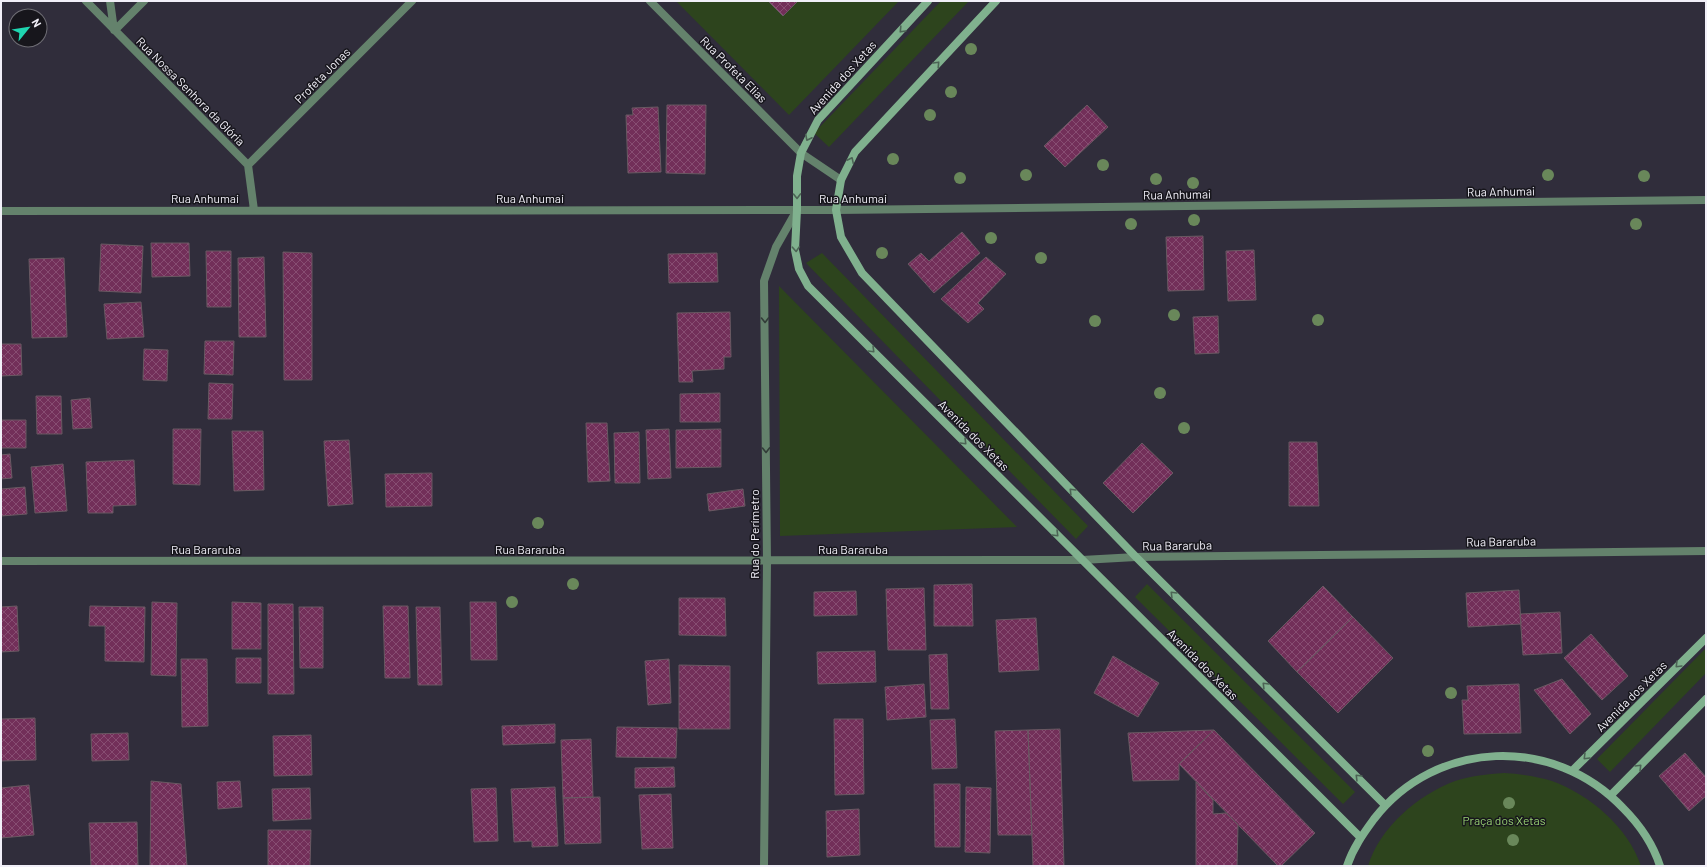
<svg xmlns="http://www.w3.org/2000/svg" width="1707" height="867" font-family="Barlow,sans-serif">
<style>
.green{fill:#2d441d}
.building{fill:url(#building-cross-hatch);stroke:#695962}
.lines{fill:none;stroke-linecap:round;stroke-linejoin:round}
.street{stroke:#64826c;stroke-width:8}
.secondary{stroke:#80b18e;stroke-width:8}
.tree{fill:#69875a}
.oneway{stroke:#4c6455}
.oneway2{stroke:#323c38}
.labels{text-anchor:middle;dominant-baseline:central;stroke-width:3;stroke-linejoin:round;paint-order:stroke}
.street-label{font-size:12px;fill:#f1eff8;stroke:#17161c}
.park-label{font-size:12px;fill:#98d173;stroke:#17161c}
</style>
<defs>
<pattern id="building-cross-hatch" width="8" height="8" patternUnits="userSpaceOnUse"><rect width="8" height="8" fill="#722f59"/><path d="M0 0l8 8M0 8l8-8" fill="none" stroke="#874d72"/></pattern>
</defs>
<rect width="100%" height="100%" fill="#302d3b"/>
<path class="green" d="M676,1H899L789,115Z
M941,1H969L829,147L814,133Z
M822,253L1088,526L1076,539L806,263Z
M779,286L1017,527L780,536Z
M1147,584L1355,792L1343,804L1135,597Z
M1706,648V673L1610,772L1597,759Z
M1504,773C1520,774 1536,776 1552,781C1590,795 1628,827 1641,866H1368C1380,827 1418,795 1455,781C1471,776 1487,774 1504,773Z"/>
<path class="building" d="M768,1H798L783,16Z
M667,105H706L705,174L666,173Z
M1087,105L1108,127L1065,167L1044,146Z
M658,107L661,172L628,173L626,115H633L632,108Z
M962,232L980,253L934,293L908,264L921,253L929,261Z
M1203,236L1204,290L1168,291L1166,237Z
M151,243H189L190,276L152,277Z
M101,244L143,246L141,293L99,291Z
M1254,250L1256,300L1228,301L1226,251Z
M206,251H231V307H207Z
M283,252L312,253V380H284Z
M717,253L718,282L669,283L668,254Z
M264,257L266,337H239L238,258Z
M986,257L1006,274L978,303L984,309L968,323L941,299Z
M64,258L67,337L32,338L29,259Z
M141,302L144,337L107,339L104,304Z
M730,312L731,357H724V369L692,371L693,382H679L677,313Z
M1218,316L1219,353L1195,354L1193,317Z
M205,341H234L233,375L204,374Z
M1,344H21L22,375L1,376Z
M144,349L168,350L167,381L143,380Z
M209,383L233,384L232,419H208Z
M720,393V422H680V394Z
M36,396H61L62,434H37Z
M90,398L92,428L73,429L71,400Z
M1,420H26V448H1Z
M586,423H607L610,481L588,482Z
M173,429H201L200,485L173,484Z
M669,429L671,478L648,479L646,430Z
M721,429V467L676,468V430Z
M232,431H263L264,490L234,491Z
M639,432L640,483H615L614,433Z
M349,440L353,504L328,506L324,441Z
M1289,442H1317L1319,506H1289Z
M1142,443L1173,473L1133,513L1103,483Z
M10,454L12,478L1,479V455Z
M134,460L136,505L113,506V513H88L86,462Z
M63,464L67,511L35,513L31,467Z
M432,473V506L386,507L385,474Z
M25,487L27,514L1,516V489Z
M743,489L745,506L709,511L707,494Z
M972,584L973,626H934V585Z
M1323,586L1353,617L1297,672L1268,641Z
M924,588L926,650H888L886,589Z
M1519,590L1521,624L1468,627L1466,593Z
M856,591L857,615L814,616V592Z
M679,598H725L726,636L679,635Z
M152,602L177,603L176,676L151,675Z
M232,602L261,603V649H232Z
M470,602H496L497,660H471Z
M268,604H293L294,694H268Z
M17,606L19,651L1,652V607Z
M90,606L145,607L144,662L105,661V626H89Z
M383,606H408L410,678H385Z
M299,607H323V668H300Z
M416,607H440L442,685H418Z
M1560,612L1562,653L1523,655L1520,614Z
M1353,617L1393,658L1338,713L1297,672Z
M1036,618L1039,670L999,672L996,620Z
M1591,634L1628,676L1602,700L1564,658Z
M875,651L876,682L818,684L817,652Z
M947,654L949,709H931L929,655Z
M1113,656L1159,683L1138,717L1094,693Z
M236,658H261V683H236Z
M181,659H207L208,726L182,727Z
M669,659L671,703L648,705L645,661Z
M679,665L730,666V729H679Z
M1562,679L1591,714L1570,734L1534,690Z
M924,684L926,717L887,720L885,687Z
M1519,684L1521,733L1464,734L1462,700H1468L1467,686Z
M35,718L36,760L1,761V719Z
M834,719H863L864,794L835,795Z
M955,719L957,768L932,769L930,720Z
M555,724V743L503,745L502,726Z
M617,727L677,728L676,758L616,757Z
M1060,729L1064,866H1033L1028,730Z
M1028,730L1032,835H998L995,731Z
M1214,730L1315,833L1281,866H1278L1179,764Z
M1214,730L1179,764V780L1133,781L1128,733Z
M128,733L129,760L92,761L91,734Z
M311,735L312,775L274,776L273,736Z
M591,739L593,797L563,798L561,740Z
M1685,753L1706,777V796L1689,811L1659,776Z
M674,767L675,787L635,788V768Z
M151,781L181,784L187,866H150Z
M240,781L242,807L218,809L217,782Z
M1196,782L1213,800V814L1226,813L1238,825L1237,866H1196Z
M934,784H960V847H935Z
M29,785L34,835L1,838V788Z
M555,787L558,846L532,847V841L514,842L511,789Z
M966,787L991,788L990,853L965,852Z
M310,788L311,819L273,821L272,789Z
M496,788L498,841L474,842L471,789Z
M671,794L673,848L642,849L639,795Z
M600,797L601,843L565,844L563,798Z
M859,809L860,855L827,857L826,811Z
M137,822L138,866H91L89,823Z
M268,830H311L310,866H268Z"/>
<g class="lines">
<path class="street" d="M86,1L248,165L254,210
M110,1L114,30
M650,1L801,153L841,180
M115,30L144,1
M248,165L412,1
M1,211L836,210L1706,200
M1,561L1082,560L1136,557L1706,551
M764,866L767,562L764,281L776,247L797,210"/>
<path class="secondary" d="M928,1L818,120L801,153L797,176V210L795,250L799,269L808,286L1360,837
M996,1L855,152L841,180L836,210L841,237L862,273L1136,557L1385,805
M1573,770L1706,638
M1611,795L1706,699
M1347,866C1353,848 1363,834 1374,819C1436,739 1554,735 1623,808C1639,824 1653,844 1660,866"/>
</g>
<g class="tree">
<circle cx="971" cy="49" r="6"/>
<circle cx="951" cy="92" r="6"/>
<circle cx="930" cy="115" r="6"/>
<circle cx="893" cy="159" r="6"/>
<circle cx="1103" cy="165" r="6"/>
<circle cx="1026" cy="175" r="6"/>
<circle cx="1548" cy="175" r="6"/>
<circle cx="1644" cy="176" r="6"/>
<circle cx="960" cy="178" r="6"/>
<circle cx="1156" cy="179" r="6"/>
<circle cx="1193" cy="183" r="6"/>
<circle cx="1194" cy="220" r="6"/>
<circle cx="1131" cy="224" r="6"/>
<circle cx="1636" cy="224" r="6"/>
<circle cx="991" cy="238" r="6"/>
<circle cx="882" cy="253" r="6"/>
<circle cx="1041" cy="258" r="6"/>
<circle cx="1174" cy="315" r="6"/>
<circle cx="1318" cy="320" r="6"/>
<circle cx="1095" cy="321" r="6"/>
<circle cx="1160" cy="393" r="6"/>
<circle cx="1184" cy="428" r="6"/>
<circle cx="538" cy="523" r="6"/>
<circle cx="573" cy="584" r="6"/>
<circle cx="512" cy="602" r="6"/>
<circle cx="1451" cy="693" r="6"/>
<circle cx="1428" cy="751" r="6"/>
<circle cx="1509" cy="803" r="6"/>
<circle cx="1513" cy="840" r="6"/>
</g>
<defs><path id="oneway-chevron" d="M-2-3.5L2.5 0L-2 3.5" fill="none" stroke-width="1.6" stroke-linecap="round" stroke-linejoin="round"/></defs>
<g class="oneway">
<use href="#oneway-chevron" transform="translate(902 30) rotate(133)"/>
<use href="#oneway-chevron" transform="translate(937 64) rotate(-47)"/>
<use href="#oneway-chevron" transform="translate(808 138) rotate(117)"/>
<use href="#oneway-chevron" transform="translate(851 160) rotate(-64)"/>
<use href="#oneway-chevron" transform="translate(797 196) rotate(89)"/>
<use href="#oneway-chevron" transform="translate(796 249) rotate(87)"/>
<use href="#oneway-chevron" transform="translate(872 350) rotate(45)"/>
<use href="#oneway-chevron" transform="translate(964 442) rotate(45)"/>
<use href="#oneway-chevron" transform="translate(1072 491) rotate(-134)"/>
<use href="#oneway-chevron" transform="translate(1056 534) rotate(45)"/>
<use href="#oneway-chevron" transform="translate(1173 594) rotate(-135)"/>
<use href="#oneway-chevron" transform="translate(1678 665) rotate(135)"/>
<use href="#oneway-chevron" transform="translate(1265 685) rotate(-135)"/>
<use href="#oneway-chevron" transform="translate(1586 757) rotate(135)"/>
<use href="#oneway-chevron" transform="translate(1639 767) rotate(-45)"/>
<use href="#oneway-chevron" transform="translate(1358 777) rotate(-135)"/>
</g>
<g class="oneway2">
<use href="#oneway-chevron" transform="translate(765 320) rotate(89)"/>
<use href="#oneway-chevron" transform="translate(766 450) rotate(89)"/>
</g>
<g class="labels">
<g class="street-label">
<text transform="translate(734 69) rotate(45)">Rua Profeta Elias</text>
<text transform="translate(322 75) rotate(-45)">Profeta Jonas</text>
<text transform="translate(842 77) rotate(-48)">Avenida dos Xetas</text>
<text transform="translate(191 91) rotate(45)">Rua Nossa Senhora da Glória</text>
<text transform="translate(1501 191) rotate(-1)">Rua Anhumai</text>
<text transform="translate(1177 194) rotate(-1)">Rua Anhumai</text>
<text x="205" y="198">Rua Anhumai</text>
<text x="530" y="198">Rua Anhumai</text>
<text x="853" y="198">Rua Anhumai</text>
<text transform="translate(974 435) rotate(45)">Avenida dos Xetas</text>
<text transform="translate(754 534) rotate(-90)">Rua do Perímetro</text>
<text transform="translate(1501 541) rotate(-1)">Rua Bararuba</text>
<text transform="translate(1177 545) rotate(-1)">Rua Bararuba</text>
<text x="206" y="549">Rua Bararuba</text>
<text x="530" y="549">Rua Bararuba</text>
<text x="853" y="549">Rua Bararuba</text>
<text transform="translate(1203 664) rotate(45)">Avenida dos Xetas</text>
<text transform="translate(1631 696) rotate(-45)">Avenida dos Xetas</text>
</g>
<g class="park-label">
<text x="1504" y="820">Praça dos Xetas</text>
</g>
</g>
<rect width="1707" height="867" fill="none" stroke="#f1eff8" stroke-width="4"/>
<g transform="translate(28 28) rotate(60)"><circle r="19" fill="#17161c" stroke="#6e6d74"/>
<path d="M0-3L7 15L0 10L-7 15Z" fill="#1fd5b0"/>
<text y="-6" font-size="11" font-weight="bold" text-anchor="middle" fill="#f1eff8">N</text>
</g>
</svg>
